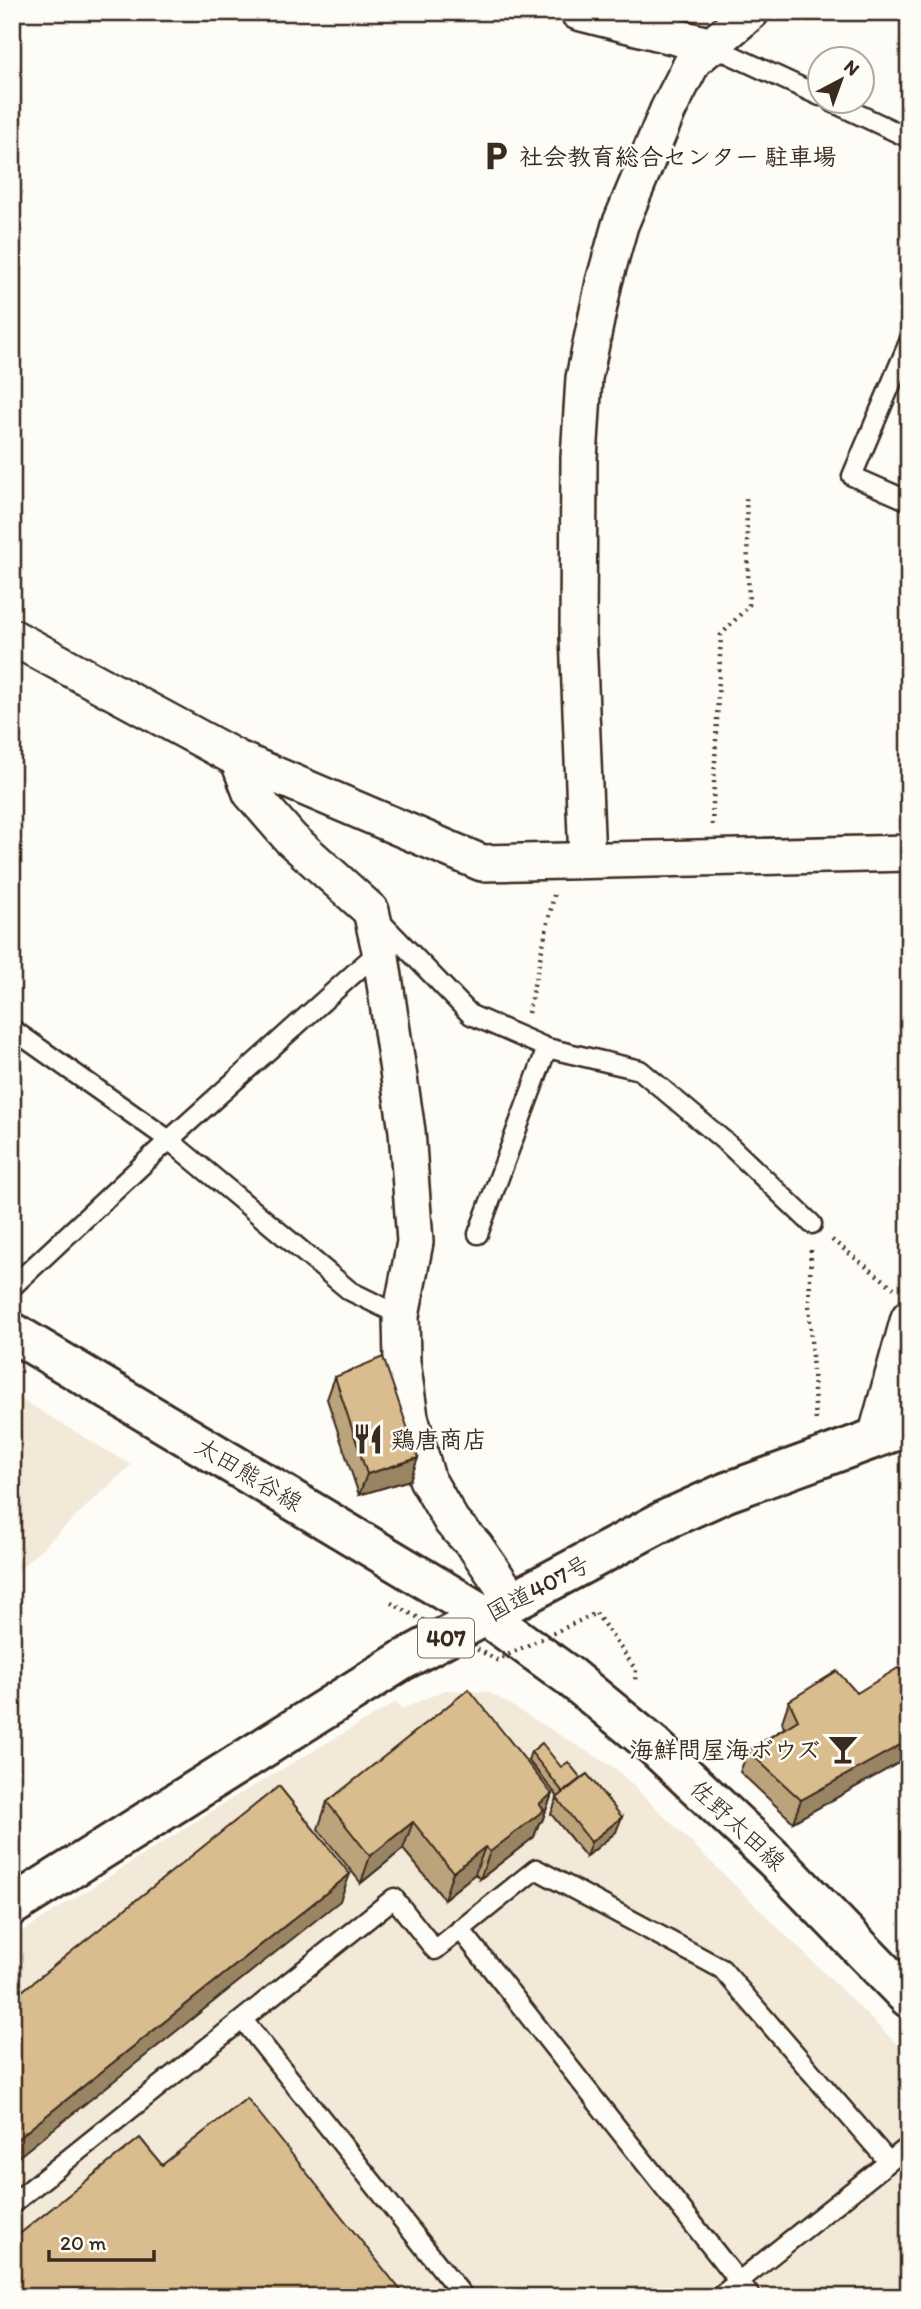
<svg xmlns="http://www.w3.org/2000/svg" width="921" height="2309" font-family="Itim,'Klee One',sans-serif">
<style>
.built{fill:#f2e9d8}
.lines{fill:none;stroke-linecap:round;stroke-linejoin:round}
.service-casing{stroke:#3b2a1e;stroke-width:23}
.minor-casing{stroke:#3b2a1e;stroke-width:40}
.secondary-casing{stroke:#3b2a1e;stroke-width:44}
.trunk-casing{stroke:#3b2a1e;stroke-width:44}
.path{stroke:#3b2a1e;stroke-width:4.5;stroke-dasharray:2 5;stroke-linecap:butt}
.service{stroke:#fdfcf7;stroke-width:18}
.minor{stroke:#fdfcf7;stroke-width:35}
.secondary{stroke:#fdfcf7;stroke-width:38}
.trunk{stroke:#fdfcf7;stroke-width:38}
.path-bridge{stroke:#3b2a1e;stroke-width:4.5;stroke-dasharray:2 5;stroke-linecap:butt}
.wall{fill:#bba37b;stroke:#3b2a1e;stroke-width:2}
.shaded-wall{fill:#998464;stroke:#3b2a1e;stroke-width:2}
.building{fill:#dabd8f;stroke:#3b2a1e;stroke-width:2}
.labels{text-anchor:middle;dominant-baseline:central;stroke-width:5;stroke-linejoin:round;paint-order:stroke}
.shield{fill:#fdfcf7;stroke:#75695f;stroke-width:2}
.shield-label{font-size:23px;font-weight:bold;fill:#3b2a1e}
.poi-label{font-size:24px;font-weight:bold;fill:#3b2a1e;stroke:#fdfcf7;text-anchor:start}
.street-label{font-size:24px;fill:#3b2a1e;stroke:#fdfcf7}
</style>
<rect width="100%" height="100%" fill="#fdfcf7"/>
<filter id="ink" filterUnits="userSpaceOnUse"><feTurbulence type="fractalNoise" baseFrequency=".0143" numOctaves="2"/><feDisplacementMap in="SourceGraphic" scale="14" xChannelSelector="R" yChannelSelector="G"/><feConvolveMatrix kernelMatrix="1 2 1 2 8 2 1 2 1" color-interpolation-filters="sRGB"/></filter>
<g filter="url(#ink)">
<path class="built" d="M12,1394L131,1465L12,1576Z
M445,1690L489,1692L616,1769L909,2056V2297H12V1938L231,1799L397,1702L402,1709Z"/>
<g class="lines">
<g class="service-casing">
<path id="service" d="M712,46L820,96
M832,102L907,137
M909,342L852,476L909,501
M378,919L471,1015L547,1048L478,1234
M12,1029L169,1140L350,1291L401,1316
M547,1048L640,1070L728,1144L812,1224
M12,1287L169,1140L380,950
M460,1929L751,2297
M243,2020L464,2297
M12,2204L394,1898L435,1950L536,1869L722,1969L888,2161
M719,2297L909,2146"/>
</g>
<g class="minor-casing">
<path id="minor" d="M578,12L712,46
M12,637L238,759L482,863L909,853
M238,759L251,793L291,839L371,911L380,950L407,1131L415,1242L401,1316L402,1362L410,1417L427,1479L452,1522L475,1546L513,1601
M587,860L578,636L579,458L584,378L604,282L620,225L668,110L693,61L751,12
M876,1437L909,1318"/>
</g>
<g class="secondary-casing">
<path id="secondary" d="M12,1332L486,1616L569,1676L654,1746L775,1860L909,1998"/>
</g>
<g class="trunk-casing">
<path id="trunk" d="M12,1906L403,1660L513,1601L667,1519L727,1492L909,1426"/>
</g>
<path class="path" d="M712,825L721,635L749,605L746,496
M528,1013L554,895
M832,1240L894,1288
M811,1250L809,1305L816,1423
M596,1613L636,1670L635,1681"/>
<use href="#service" class="service"/>
<use href="#minor" class="minor"/>
<use href="#secondary" class="secondary"/>
<use href="#trunk" class="trunk"/>
<path class="path-bridge" d="M391,1603L497,1660L596,1613"/>
</g>
<path class="wall" d="M335,1377L418,1458L410,1480L359,1495L327,1399Z
M909,1679V1757L793,1822L740,1772L748,1751L784,1728L782,1722L789,1701L857,1693Z
M531,1752L561,1767L616,1832L586,1857L551,1814L557,1798L558,1797L528,1760Z
M552,1794L542,1821L539,1823L534,1837L480,1879L475,1874L444,1899L403,1849L361,1883L318,1829L327,1802Z"/>
<path class="shaded-wall" d="M418,1458L410,1480L359,1495L367,1474Z
M909,1740V1757L793,1822L801,1800Z
M552,1794L542,1821L539,1823L534,1837L480,1879L490,1852L539,1804Z
M622,1817L616,1832L586,1857L591,1842Z
M413,1822L403,1849L361,1883L370,1856Z
M485,1847L475,1874L444,1899L453,1872Z
M350,1874L340,1901L12,2162V2143Z"/>
<path class="building" d="M383,1357L418,1458L367,1474L335,1377Z
M898,1668L909,1679V1740L801,1800L748,1751L798,1720L789,1701L837,1671L857,1693Z
M469,1689L552,1794L539,1804L544,1810L490,1852L485,1847L453,1872L413,1822L370,1856L327,1802Z
M542,1743L561,1767L568,1762L581,1778L563,1792L531,1752Z
M587,1774L622,1817L591,1842L557,1798Z
M279,1786L350,1874L12,2143V1999Z
M247,2098L406,2297H12V2240L140,2138L162,2165Z"/>
</g>
<defs>
<g id="parking-bare" transform="scale(2.415)"><path d="M-3.5-5.5H1a3.5 3.5 0 0 1 0 7H-1V5.5H-3.5ZM-1-3.4V-.6H.8a1.4 1.4 0 0 0 0-2.8Z" fill="#3b2a1e" stroke="#fdfcf7" stroke-width="2.5" paint-order="stroke"/></g>
<g id="restaurant-bare" transform="scale(2.415)"><path d="M-5-6h1v4h1v-4h1v4h1v-4h1v5L-1.5 .5V6h-2V.5L-5-1ZM5-6V6H3V1.5H1.5Q1.5-4 5-6Z" fill="#3b2a1e" stroke="#fdfcf7" stroke-width="2.5" paint-order="stroke"/></g>
<g id="bar-bare" transform="scale(2.415)"><path d="M-6-5H6L.8 .8V4.5H3.5V6h-7V4.5H-.8V.8Z" fill="#3b2a1e" stroke="#fdfcf7" stroke-width="2.5" paint-order="stroke"/></g>
</defs>
<g fill-rule="evenodd">
<use href="#parking-bare" x="496" y="156"/>
<use href="#restaurant-bare" x="368" y="1439"/>
<use href="#bar-bare" x="843" y="1749"/>
</g>
<g class="labels">
<rect class="shield" x="418" y="1618.5" width="56" height="39" rx="5"/>
<g class="shield-label">
<text x="446" y="1638">407</text>
</g>
<g class="poi-label">
<text x="519" y="156">社会教育総合センター 駐車場</text>
<text x="391" y="1439">鶏唐商店</text>
<text x="820" y="1749" text-anchor="end">海鮮問屋海ボウズ</text>
</g>
<g class="street-label">
<text transform="translate(249 1474) rotate(31)">太田熊谷線</text>
<text transform="translate(538 1588) rotate(-28)">国道407号</text>
<text transform="translate(738 1825) rotate(43)">佐野太田線</text>
</g>
</g>
<rect width="921" height="2309" fill="none" stroke="#fdfcf7" stroke-width="42"/>
<rect x="21" y="21" width="879" height="2267" fill="none" stroke="#3b2a1e" stroke-width="2.5" filter="url(#ink)"/>
<g transform="translate(841 80) rotate(41)"><circle r="33" fill="#fdfcf7" stroke="#afa8a0" stroke-width="2"/>
<path d="M0-5L12 26L0 18L-12 26Z" fill="#3b2a1e"/>
<text y="-10" font-size="19" font-weight="bold" text-anchor="middle" fill="#3b2a1e">N</text>
</g>
<path d="M49 2250v10h105v-10" fill="none" stroke="#3b2a1e" stroke-width="3.5"/>
<text x="60" y="2250" font-size="21" fill="#3b2a1e" stroke="#fdfcf7" stroke-width="5" paint-order="stroke">20 m</text>
</svg>
